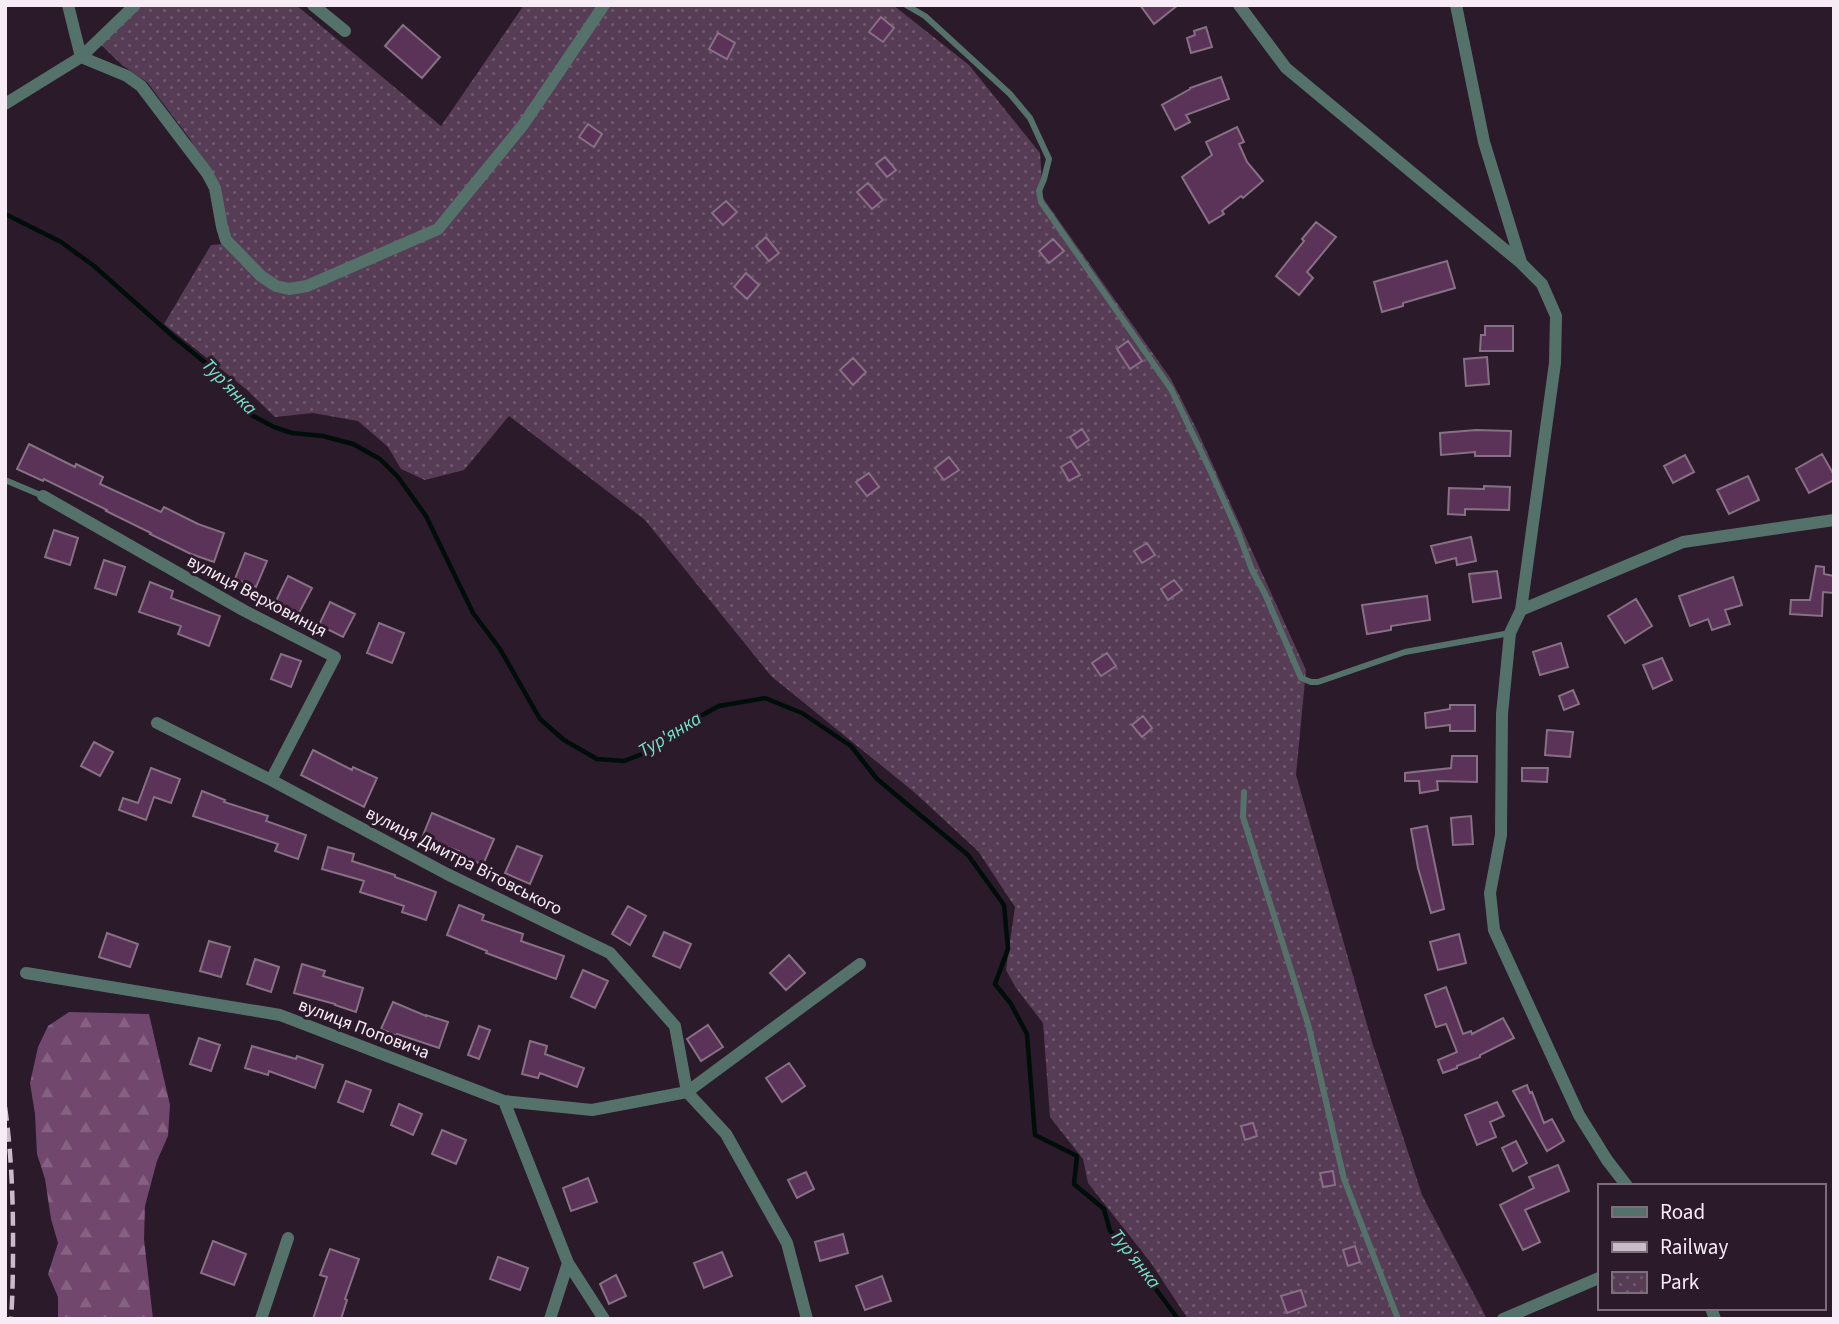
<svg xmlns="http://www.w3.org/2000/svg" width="1839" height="1324" font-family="'Source Sans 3',sans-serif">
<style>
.forest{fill:url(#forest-firs)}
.park{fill:url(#park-dots)}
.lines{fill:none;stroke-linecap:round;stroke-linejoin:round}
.stream{stroke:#000e09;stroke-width:4.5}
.building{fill:#5b3358;stroke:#867083;stroke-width:2}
.service{stroke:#55726a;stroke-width:6}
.minor{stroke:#55726a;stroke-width:12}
.rail{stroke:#cabdc8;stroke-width:4.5;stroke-dasharray:14 7;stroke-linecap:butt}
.labels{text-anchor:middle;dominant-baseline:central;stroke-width:6;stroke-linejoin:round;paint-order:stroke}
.street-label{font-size:18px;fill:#f7ebf5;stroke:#2b1a2a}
.water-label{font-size:19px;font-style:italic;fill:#73e3c9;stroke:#2b1a2a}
</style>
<defs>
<pattern id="forest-firs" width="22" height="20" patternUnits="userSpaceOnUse" patternTransform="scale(1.75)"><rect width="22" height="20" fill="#71476d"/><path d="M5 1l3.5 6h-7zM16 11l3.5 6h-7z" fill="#866282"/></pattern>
<pattern id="park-dots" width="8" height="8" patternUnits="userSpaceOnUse" patternTransform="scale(1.75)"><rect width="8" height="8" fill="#573c55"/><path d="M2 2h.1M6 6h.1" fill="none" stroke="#70586e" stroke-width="1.8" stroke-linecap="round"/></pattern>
</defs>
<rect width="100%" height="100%" fill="#2b1a2a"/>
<path class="forest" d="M69,1012L149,1014L170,1105L168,1136L157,1161L145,1206L144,1239L153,1319H58V1297L48,1274L58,1243L51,1219L45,1179L37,1154L35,1114L30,1083L38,1047L48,1026Z"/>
<path class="park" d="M139,5H296L441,126L524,5H893L969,65L1040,153L1043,198L1171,379L1198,432L1306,670L1296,775L1372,1042L1422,1195L1487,1319H1188L1151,1263L1088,1183L1083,1159L1050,1117L1043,1023L1016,988L1006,970L1015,907L978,851L914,792L771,676L645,520L509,416L464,470L425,480L401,469L388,447L358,421L313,413L275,417L246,389L164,324L211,245L222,244L220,196L190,139L147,82L122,65L99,43Z"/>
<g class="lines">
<path class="stream" d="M5,214L61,242L94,266L175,338L218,373L253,416L274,427L292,433L323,436L353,444L380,459L398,477L426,516L473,613L500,649L540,719L564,740L597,759L624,761L650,751L680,727L719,706L765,698L802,713L851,746L877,779L968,855L1004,905L1008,949L995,984L1011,1004L1027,1034L1035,1135L1077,1156L1074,1184L1104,1209L1110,1231L1131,1248L1144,1273L1178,1319"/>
</g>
<path class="building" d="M1140,5H1178L1154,24Z
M881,17L894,28L883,42L869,32Z
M403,25L440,57L422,78L385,46Z
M1206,27L1212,47L1191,53L1187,38L1195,35L1194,31Z
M718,33L735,43L727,59L709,49Z
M1221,77L1229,99L1186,115L1190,122L1175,130L1162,105L1190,89V88Z
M588,124L602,134L594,147L579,137Z
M1237,127L1244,142L1239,144L1247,162L1263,181L1243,198L1241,196L1222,211L1224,214L1209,223L1182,177L1212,155L1206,142Z
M885,157L896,170L887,177L876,164Z
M868,183L883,200L872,209L857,192Z
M726,201L737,212L723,225L712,213Z
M1316,222L1336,237L1307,272L1313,278L1299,295L1276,276L1304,241L1302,239Z
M766,237L779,253L769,261L756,246Z
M1053,239L1064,251L1049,263L1039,251Z
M1447,261L1455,288L1403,303V306L1382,312L1374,282Z
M746,273L759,285L747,299L734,287Z
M1485,326H1513V351H1480L1481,335H1485Z
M1128,341L1142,361L1130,369L1117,349Z
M1487,357L1489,384L1466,386L1464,359Z
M853,358L866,372L853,385L840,370Z
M1082,429L1089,440L1077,448L1070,437Z
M1476,430L1511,431L1510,456H1475V452L1441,455L1440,433Z
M29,444L75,467L76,464L103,477L100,484L161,512L164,507L198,524L224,533L214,562L191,554L150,534L151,533L106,511L107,510L44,479L43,481L17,469Z
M1822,454L1834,475V480L1809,493L1796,469Z
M1685,455L1694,472L1673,483L1664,466Z
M949,457L959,470L944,480L935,468Z
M1071,461L1080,475L1069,481L1061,467Z
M869,473L879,487L867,496L856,482Z
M1748,476L1759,500L1729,514L1717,490Z
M1484,486L1510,487L1509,510L1465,509V515L1448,514L1449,488L1484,489Z
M54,530L78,538L70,565L45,557Z
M1471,537L1476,561L1457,565L1456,558L1436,563L1431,546Z
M1147,543L1155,555L1142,563L1134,551Z
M245,553L267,561L256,587L235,579Z
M104,560L125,567L116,595L95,588Z
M1816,566L1824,567V574L1834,576V593L1823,592L1822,616L1790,614L1791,600H1810Z
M1497,571L1501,598L1473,602L1469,574Z
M288,576L312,588L299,613L276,601Z
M1733,577L1742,605L1725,610L1730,624L1712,630L1708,619L1690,626L1679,596Z
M1174,580L1182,590L1168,600L1161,589Z
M150,582L173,591L171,598L220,616L209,646L178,634L181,626L139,612Z
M1427,596L1430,620L1391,626V630L1367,634L1362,605Z
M1636,599L1652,626L1625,643L1608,616Z
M330,602L355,614L343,637L319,625Z
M379,623L404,633L392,663L367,653Z
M1561,643L1568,667L1540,675L1533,652Z
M1107,653L1116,666L1101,676L1092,663Z
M281,654L301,661L291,687L271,679Z
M1662,658L1672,680L1653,689L1643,665Z
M1573,690L1579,704L1564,710L1559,696Z
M1450,705H1475V731H1450V725L1426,728L1425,713L1450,709Z
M1143,716L1152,728L1142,737L1132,725Z
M1547,730L1573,732L1570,757L1545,755Z
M94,742L113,752L100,776L81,766Z
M313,750L352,770L353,767L377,778L364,807L301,775Z
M1452,756H1477V782L1437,781L1438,790L1420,793L1419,781H1405V773L1451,768Z
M151,768L180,779L171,803L154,797L146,820L119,810L123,798L138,803Z
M1522,768H1548L1547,782L1522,781Z
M202,791L225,800L224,802L268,816L266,821L306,835L298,859L275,851L278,844L193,816Z
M432,813L494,839L483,865L458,854L459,851L422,838Z
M1471,816L1473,844L1453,845L1451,818Z
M1427,826L1444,909L1431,913L1418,868L1411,829Z
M517,846L542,856L530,884L505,873Z
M328,847L354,854L352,861L395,875V877L436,892L426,920L402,912L404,906L360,892L364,881L322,869Z
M459,905L484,915L482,920L523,934L521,941L564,956L556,979L486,953L487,951L447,935Z
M628,906L646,916L630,945L612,934Z
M664,932L691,944L680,968L653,956Z
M107,933L138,944L130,967L99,957Z
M1459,934L1466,963L1438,970L1430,942Z
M209,941L230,947L221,977L200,971Z
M789,955L805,973L786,990L770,973Z
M255,959L279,967L271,992L247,984Z
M302,964L325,971L323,976L363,988L356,1012L335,1005V1004L294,993Z
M583,970L608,981L595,1008L571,997Z
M1446,987L1463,1034L1471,1031L1472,1034L1503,1018L1514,1038L1480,1055V1057L1457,1066V1068L1443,1073L1438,1060L1457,1052L1446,1024L1436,1027L1425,995Z
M393,1002L426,1016V1015L448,1022L439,1048L397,1034L396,1036L381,1029Z
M708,1025L723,1047L701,1061L687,1039Z
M479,1026L490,1030L479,1059L468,1055Z
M199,1038L220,1045L211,1071L190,1064Z
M530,1041L547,1046L545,1054L584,1068L577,1087L540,1073L538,1078L522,1074Z
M252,1046L296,1059L297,1056L323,1065L315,1088L269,1071L268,1075L245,1068Z
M789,1063L805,1086L782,1102L766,1078Z
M346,1081L371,1090L363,1112L338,1102Z
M1527,1085L1530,1093L1532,1092L1544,1123L1552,1119L1564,1141L1547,1151L1513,1091Z
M1497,1102L1504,1116L1490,1122L1496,1137L1477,1145L1465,1115Z
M399,1104L422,1114L413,1135L391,1125Z
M1253,1123L1257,1136L1245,1140L1241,1126Z
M442,1130L466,1140L456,1164L432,1154Z
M1516,1141L1527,1163L1513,1171L1502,1148Z
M1558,1165L1569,1191L1525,1210L1540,1242L1523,1250L1500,1205L1534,1188L1529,1177Z
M1333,1171L1335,1185L1323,1187L1320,1173Z
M806,1172L814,1189L797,1198L788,1180Z
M588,1178L597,1202L571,1211L563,1188Z
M843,1234L848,1253L820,1261L815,1242Z
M213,1241L246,1254L234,1285L201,1273Z
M1355,1246L1360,1262L1348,1266L1343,1250Z
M330,1249L359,1259L345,1299L347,1300L341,1319H313L327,1277L320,1275Z
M722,1252L732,1276L704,1288L694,1263Z
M498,1257L528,1268L520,1290L490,1279Z
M616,1275L626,1296L609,1304L600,1284Z
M882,1276L891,1301L865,1310L856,1286Z
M1301,1290L1306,1306L1287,1313L1281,1296Z"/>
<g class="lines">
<path class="service" d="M906,5L925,16L1010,94L1030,118L1049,159L1044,179L1039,191L1041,202L1171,389L1211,472L1238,532L1252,570L1265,594L1301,678L1311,682H1318L1405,652L1510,633
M5,480L43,496
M1244,792L1243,817L1308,1024L1344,1179L1398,1319"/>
<path class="minor" d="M68,5L81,57L135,5
M313,5L345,31
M1239,5L1286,68L1521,263L1542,284L1556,316L1555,363L1521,610L1510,633L1502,714L1501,835L1490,893L1494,930L1579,1115L1607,1160L1627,1186
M1456,5L1484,142L1521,262
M5,104L81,57L127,76L141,86L207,173L215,188L222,227L226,240L261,276L276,286L289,289L307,286L438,229L523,125L604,5
M43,496L243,610L335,657L271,780
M1521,610L1683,542L1834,520
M157,723L271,780L447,874L610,953L675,1026L687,1092
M26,973L280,1015L504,1101L592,1110L687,1092L860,964
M687,1092L726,1134L787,1243L807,1319
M504,1101L568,1263L550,1319
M568,1263L604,1319
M1711,1308L1715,1319
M261,1319L288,1238
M1503,1319L1599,1278"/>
<path class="rail" d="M5,1107C11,1150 13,1194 13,1237C13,1265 13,1292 11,1319"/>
</g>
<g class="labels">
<g class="street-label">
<text transform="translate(257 596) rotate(28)">вулиця Верховинця</text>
<text transform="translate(464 861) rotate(27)">вулиця Дмитра Вітовського</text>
<text transform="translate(364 1029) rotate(21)">вулиця Поповича</text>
</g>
<g class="water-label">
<text transform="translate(229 387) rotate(46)">Тур'янка</text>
<text transform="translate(670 735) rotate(-31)">Тур'янка</text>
<text transform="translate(1135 1259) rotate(52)">Тур'янка</text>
</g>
</g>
<rect width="1839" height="1324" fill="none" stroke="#f7ebf5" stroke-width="14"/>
<rect x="1598" y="1184" width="228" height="126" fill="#2b1a2a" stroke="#7d6e7b" stroke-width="2"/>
<rect x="1612" y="1207" width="35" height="10" fill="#55726a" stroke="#7d6e7b" stroke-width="2"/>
<text x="1660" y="1219" font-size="21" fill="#f7ebf5">Road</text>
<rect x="1612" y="1242" width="35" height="10" fill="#cabdc8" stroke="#7d6e7b" stroke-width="2"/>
<text x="1660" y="1254" font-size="21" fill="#f7ebf5">Railway</text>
<rect x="1612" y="1272" width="35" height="21" fill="url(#park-dots)" stroke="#7d6e7b" stroke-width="2"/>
<text x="1660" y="1289" font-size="21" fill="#f7ebf5">Park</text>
</svg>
